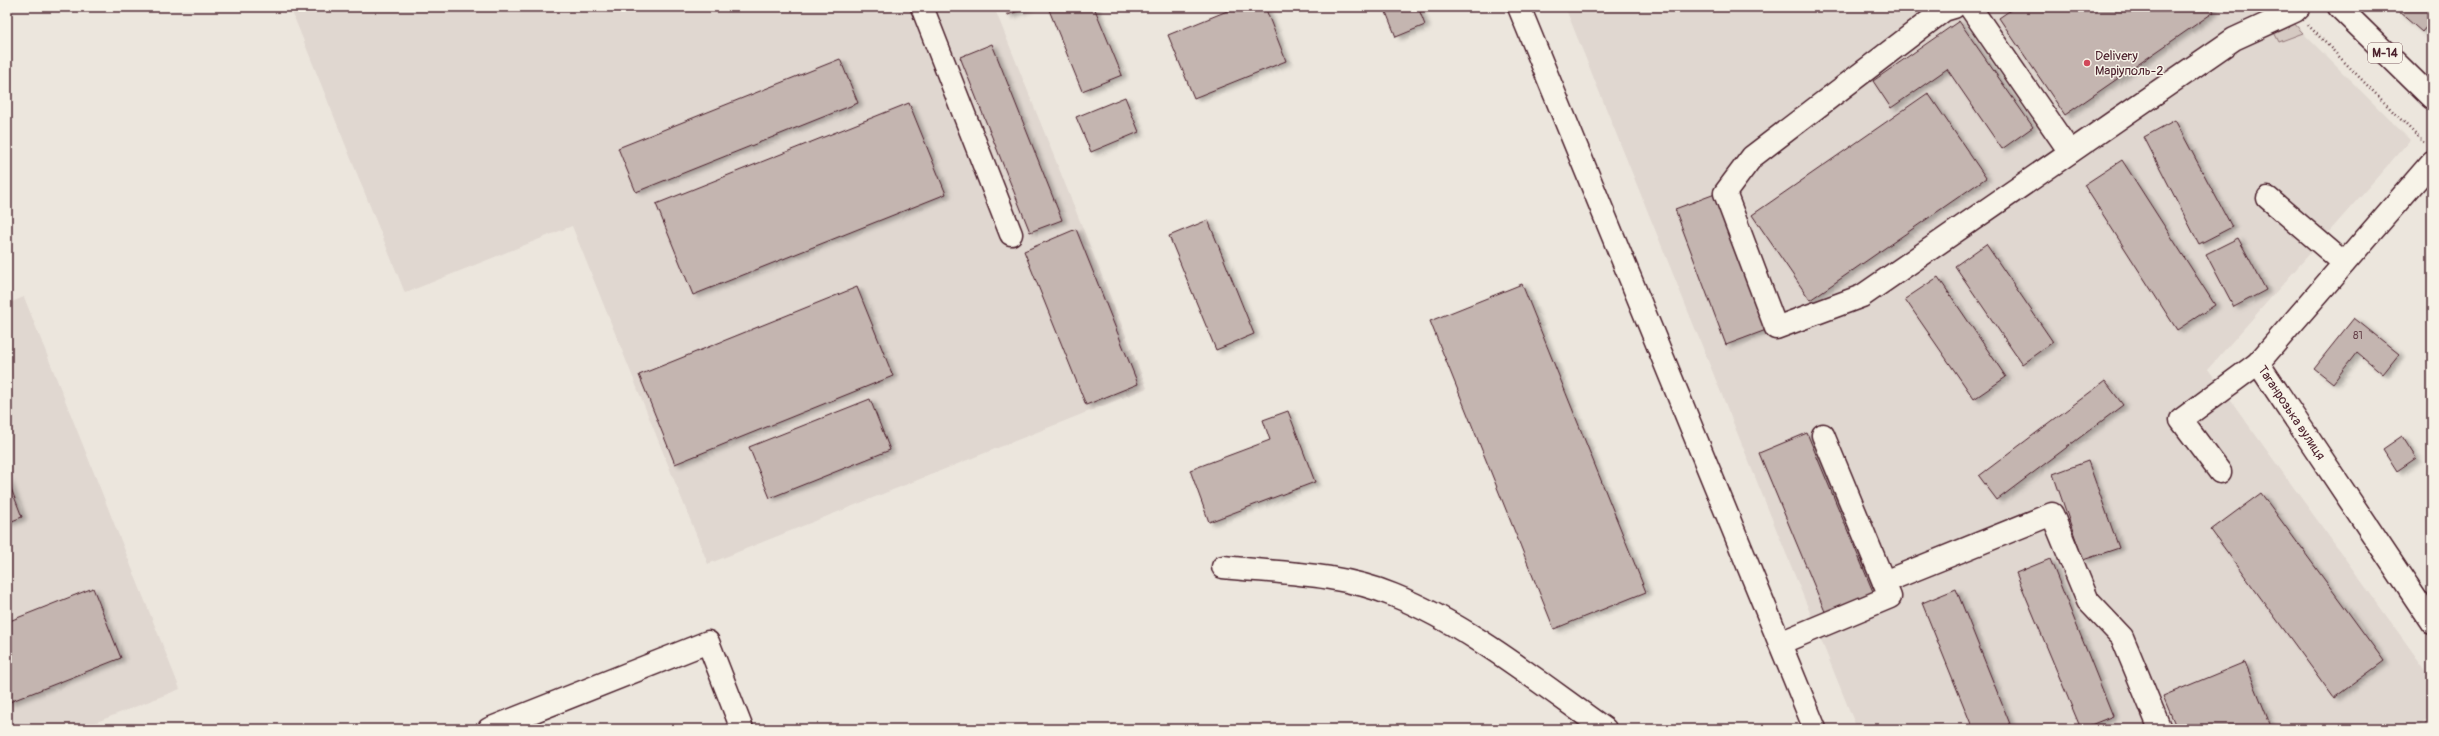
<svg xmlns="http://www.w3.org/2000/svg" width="2439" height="736" font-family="Pangolin,sans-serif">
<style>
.built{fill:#e0d7d0}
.green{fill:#d5c9c2;stroke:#907476}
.building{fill:#c4b5b0;stroke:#4a1f2b;filter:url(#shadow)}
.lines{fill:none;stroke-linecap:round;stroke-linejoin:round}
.minor-casing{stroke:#4a1f2b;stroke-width:25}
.highway-casing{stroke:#4a1f2b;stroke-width:25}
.path{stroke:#4a1f2b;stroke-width:2.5;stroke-dasharray:1 3;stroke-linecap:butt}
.minor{stroke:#f7f3e8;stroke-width:22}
.highway{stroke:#f7f3e8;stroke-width:22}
.poi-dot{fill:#d1495b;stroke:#f7f3e8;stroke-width:1.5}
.labels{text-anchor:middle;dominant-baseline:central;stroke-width:3;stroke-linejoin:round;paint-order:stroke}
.number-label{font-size:11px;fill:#68444c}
.shield{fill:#f7f3e8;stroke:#7e5f64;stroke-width:1}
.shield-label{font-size:12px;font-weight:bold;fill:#4a1f2b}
.poi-label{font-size:13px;fill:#4a1f2b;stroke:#f7f3e8;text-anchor:start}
.street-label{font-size:13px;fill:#4a1f2b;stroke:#f7f3e8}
</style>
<defs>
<filter id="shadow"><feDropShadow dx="4.5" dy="2.5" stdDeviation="2" flood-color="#0004"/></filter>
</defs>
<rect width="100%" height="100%" fill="#ece6dd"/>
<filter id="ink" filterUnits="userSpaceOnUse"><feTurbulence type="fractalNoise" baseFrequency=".025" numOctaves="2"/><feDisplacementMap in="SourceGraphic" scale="8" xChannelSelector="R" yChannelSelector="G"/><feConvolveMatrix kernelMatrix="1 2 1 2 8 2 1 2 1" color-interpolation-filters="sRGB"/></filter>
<g filter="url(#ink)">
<path class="built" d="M290,7H994L1147,388L708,564L572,226L405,293Z
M1565,7H2266V17L2279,42L2303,33L2410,140L2208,369L2432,679V714L2418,729H1857Z
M24,297L180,689L79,729H7V304Z"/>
<path class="green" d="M2266,7H2279L2303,33L2279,42L2266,17Z"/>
<path class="building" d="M1005,7H1029L1008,15Z
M1057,7H1094L1122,75L1082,91L1049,10Z
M1237,7H1265L1286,61L1194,98L1168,35Z
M1384,7H1418L1425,25L1396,37Z
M2015,7H2211L2214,12L2065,115L1999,18Z
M2403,7H2432V20L2422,32L2399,12Z
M1959,21L2033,127L2002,149L1947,69L1891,108L1873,81Z
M992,44L1062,220L1030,232L960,57Z
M840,59L858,103L636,192L618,148Z
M1928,93L1986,178L1810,300L1752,215Z
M1125,97L1139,132L1091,152L1076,117Z
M909,103L946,194L693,295L656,204Z
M2175,120L2232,227L2199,244L2144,137Z
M2122,160L2215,305L2177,330L2084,185Z
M1715,194L1766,330L1726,345L1675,209Z
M1208,220L1254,334L1216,350L1169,236Z
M1076,229L1138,384L1086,405L1024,251Z
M2238,238L2266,290L2234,307L2206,254Z
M1986,244L2053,342L2022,364L1955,266Z
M1938,277L2006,377L1974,399L1905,299Z
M1522,284L1646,592L1554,629L1430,321Z
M857,287L893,376L675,464L639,375Z
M2354,318L2399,354L2383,374L2357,352L2333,383L2314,368Z
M2105,381L2123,405L1997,500L1979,476Z
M870,399L890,450L770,498L749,447Z
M1288,411L1315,482L1209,522L1190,470L1270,440L1263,420Z
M1807,433L1874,594L1826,614L1759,453Z
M2402,436L2416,458L2397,471L2383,449Z
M2088,461L2119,548L2083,560L2053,474Z
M7,478L22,517L7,523Z
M2261,493L2384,661L2334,698L2211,530Z
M2050,559L2113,716L2081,729L2016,573Z
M93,588L121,658L7,703V622Z
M1956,589L2012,729H1973L1922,603Z
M2245,662L2272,729H2177L2163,696Z"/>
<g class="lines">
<g class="minor-casing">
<g id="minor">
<path d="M922,7L1011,234"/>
<path d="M1519,7L1815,729"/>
<path d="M1954,7L1944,10L1752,157L1725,193L1776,328L1862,296L2234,39L2295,11L2299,7"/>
<path d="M1970,7L2070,152"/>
<path d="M2268,198L2344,263"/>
<path id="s1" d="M2258,363L2432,623"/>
<path d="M2220,472L2181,420L2258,363L2432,162"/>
<path d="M1223,567C1279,573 1340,573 1393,595C1470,626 1537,681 1605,729"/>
<path d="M1884,582L2052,514L2088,601L2122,637L2160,729"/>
<path d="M1780,643L1890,597L1823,435"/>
<path d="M489,729L708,642L742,729"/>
</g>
</g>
<g class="highway-casing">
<path id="highway" d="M2339,7L2432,98"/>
</g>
<path class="path" d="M2308,25L2425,144"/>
<use href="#minor" class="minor"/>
<use href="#highway" class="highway"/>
</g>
</g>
<circle class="poi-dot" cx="2087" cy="63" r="4"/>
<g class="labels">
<g class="number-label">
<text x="2358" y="335">81</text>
</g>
<rect class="shield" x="2368" y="43" width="34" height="20" rx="3"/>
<g class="shield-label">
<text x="2385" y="53">М-14</text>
</g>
<g class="poi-label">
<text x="2095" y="56">Delivery<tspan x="2095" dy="15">Марiуполь-2</tspan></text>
</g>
<g class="street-label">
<text stroke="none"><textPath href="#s1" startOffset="60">Таганрозька вулиця</textPath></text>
</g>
</g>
<rect width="2439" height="736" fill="none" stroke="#f7f3e8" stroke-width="24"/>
<rect x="12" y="12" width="2415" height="712" fill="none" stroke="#4a1f2b" stroke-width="1.5" filter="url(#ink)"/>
</svg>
